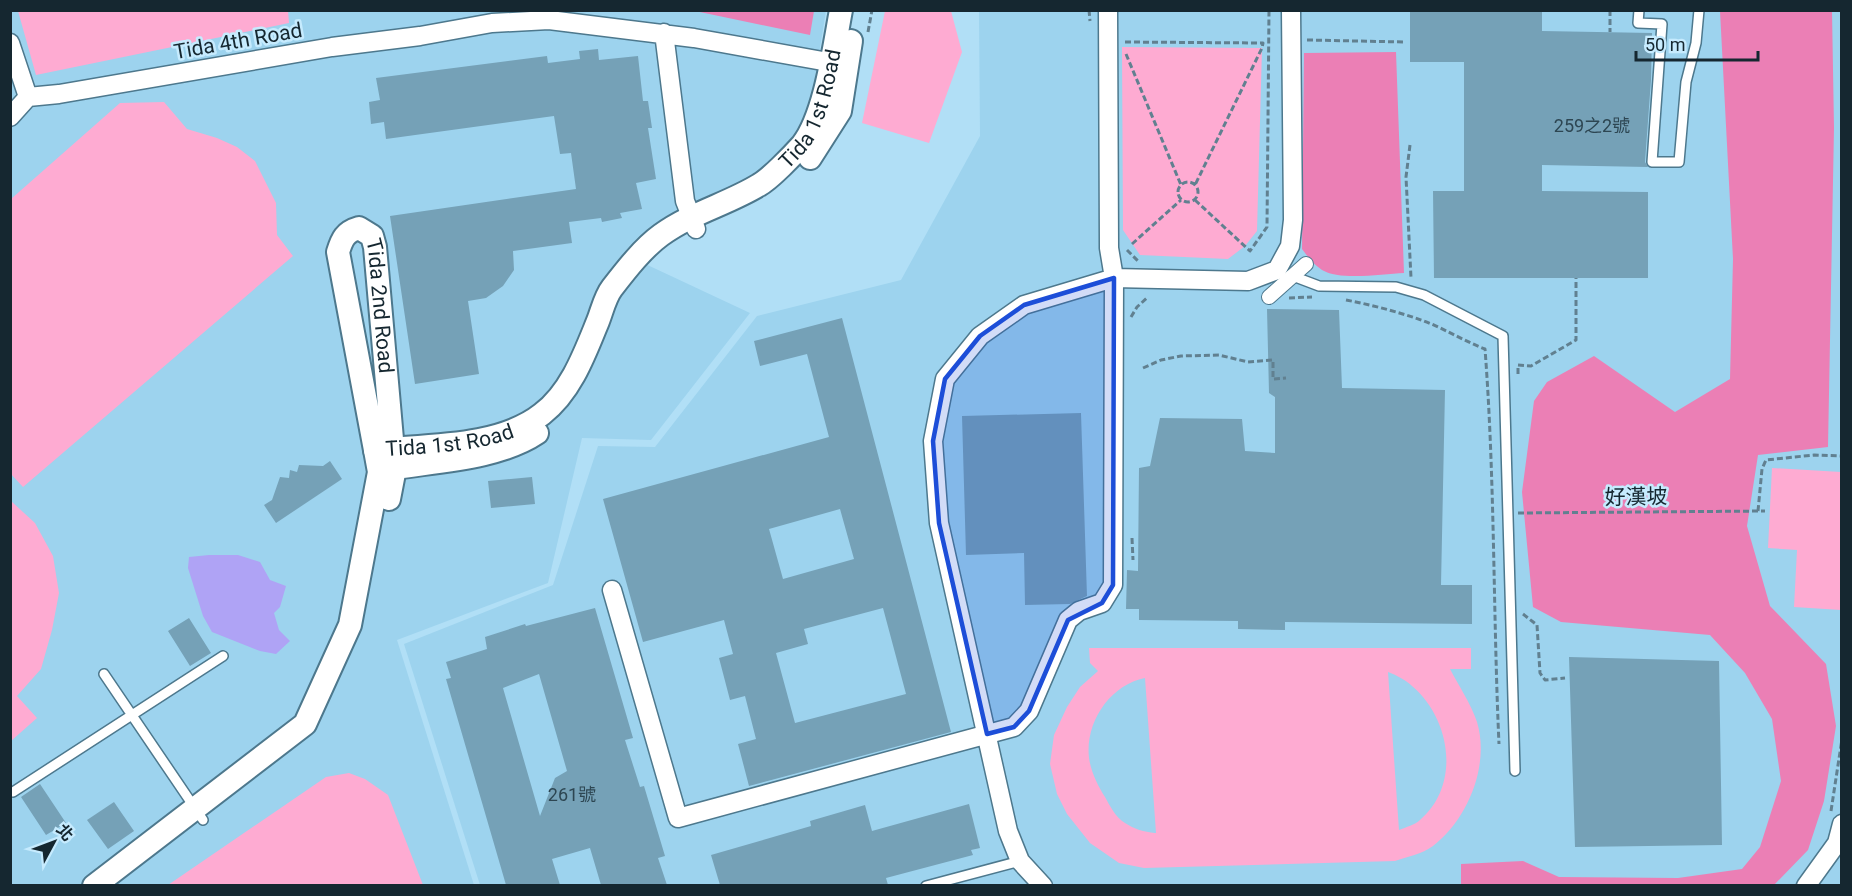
<svg xmlns="http://www.w3.org/2000/svg" width="1852" height="896" font-family="Roboto,'Noto Sans TC',sans-serif">
<style>
.built{fill:#9dd3ee}
.green{fill:#feabd2;fill-rule:evenodd}
.forest{fill:#eb7fb5}
.water{fill:#afa3f5}
.building{fill:#75a1b7;fill-rule:evenodd}
.lines{fill:none;stroke-linecap:round;stroke-linejoin:round}
.service-casing{stroke:#4d788d;stroke-width:12}
.pedestrian-casing{stroke:#4d788d;stroke-width:16}
.minor-casing{stroke:#4d788d;stroke-width:21}
.tertiary-casing{stroke:#4d788d;stroke-width:26}
.path{stroke:#618090;stroke-width:3;stroke-dasharray:6 3;stroke-linecap:butt}
.service{stroke:#fff;stroke-width:9}
.pedestrian{stroke:#fff;stroke-width:14}
.minor{stroke:#fff;stroke-width:18}
.tertiary{stroke:#fff;stroke-width:22}
.marked{fill:#1d4ed8;fill-opacity:0.2;stroke:#1d4ed8;stroke-width:4.5;stroke-linejoin:round}
.labels{text-anchor:middle;dominant-baseline:central;stroke-width:5;stroke-linejoin:round;paint-order:stroke}
.number-label{font-size:18px;fill:#2d4652}
.street-label{font-size:21px;fill:#152730;stroke:#c6ebfe}
</style>
<rect width="100%" height="100%" fill="#b1dff6"/>
<path class="built" d="M10,11H826L811,102L800,138L757,172L678,218L648,233L624,254L750,313L651,440L582,438L548,583L397,640L474,885H11Z
M979,11H1841V885H480L404,644L553,585L598,446L655,447L757,316L901,280L980,136Z"/>
<path class="green" d="M288,10L289,23L36,75L18,11Z
M885,11H951L962,52L929,143L862,123Z
M1122,47L1262,48L1257,231L1245,246L1228,259L1140,255L1123,230Z
M164,102L187,129L217,138L237,147L255,161L276,203L277,235L293,256L23,487L10,473L11,199L120,103Z
M1772,468L1841,472V610L1794,607L1797,550L1768,548Z
M11,501L35,523L53,556L59,593L52,630L41,669L17,696L37,718L11,741Z
M1089,648H1471V669H1450C1459,686 1471,704 1477,722C1490,765 1468,819 1433,846C1422,854 1407,857 1395,861L1144,868L1119,863L1090,843L1067,814L1057,794L1050,764L1054,735L1067,707L1080,687L1098,671L1090,663ZM1388,672C1396,675 1406,680 1412,686C1451,719 1461,785 1420,820C1415,825 1406,827 1399,830ZM1145,678L1156,833H1155C1144,832 1134,829 1125,823C1116,818 1110,806 1105,797C1098,786 1091,772 1089,758C1085,722 1110,685 1145,678Z
M349,773L365,779L388,795L423,885H168L326,777Z"/>
<path class="forest" d="M695,11H814L810,35Z
M1720,11H1832L1834,128L1828,447L1758,455L1747,526L1770,606L1826,664L1836,726L1824,801L1808,850L1774,885H1461V864L1523,861L1559,877L1678,878L1742,869L1760,847L1781,781L1772,719L1745,673L1710,635L1561,622L1533,607L1522,492L1534,401L1547,382L1594,356L1675,412L1730,379L1733,259Z
M1396,52L1404,273C1382,274 1340,281 1322,270C1313,264 1308,257 1302,249L1304,53Z"/>
<path class="water" d="M209,555H238L260,562L270,580L286,586L280,607L274,613L279,630L290,641L276,654L260,651L212,632L203,616L188,568L189,557Z"/>
<path class="building" d="M1410,10H1542V31L1652,33L1651,80L1645,162L1648,167L1542,165V191L1648,192V278H1434L1433,191H1464V62H1410Z
M598,49L599,60L638,56L643,101H648L652,128H648L656,179L636,183L642,209L620,213L622,218L602,222L601,218L569,222L572,243L513,251L514,270L503,286L486,298L468,301L479,374L415,384L390,216L576,189L571,153L560,154L554,116L386,139L384,122L371,124L369,102L380,100L376,78L547,56L548,63L580,59L579,51Z
M1267,309L1339,310L1342,388L1445,390L1441,585H1472V624L1285,622V630L1238,629V621L1139,620V609H1126L1127,570L1138,571L1139,468L1150,466L1160,418L1242,419L1245,451L1275,453V397L1269,393Z
M842,318L951,732L749,786L738,744L756,739L745,696L730,700L719,658L733,654L724,620L643,642L603,499L829,437L807,354L760,366L754,341ZM840,509L854,559L783,579L769,529ZM883,608L906,694L795,723L776,653L808,644L804,629Z
M1081,413L1087,596L1070,604L1025,605L1024,553L966,555L962,416Z
M330,461L342,479L276,523L264,505L272,500L280,477L289,478L290,470L297,472L299,465L323,466Z
M532,477L535,504L491,508L488,481Z
M595,608L633,738L625,740L640,787L644,786L665,856L658,858L667,885H601L590,848L552,859L560,885H506L446,679L451,678L446,662L487,649L485,637L525,624L526,626ZM539,674L567,771L555,778L540,816L503,688Z
M189,618L211,653L190,666L168,631Z
M1569,657L1719,661L1722,845L1575,847Z
M40,784L66,823L46,835L21,797Z
M114,802L134,831L108,849L87,820Z
M969,804L980,848L971,850L973,855L886,878L888,885H720L711,855L811,826L810,821L865,805L872,831Z"/>
<g class="lines">
<g class="service-casing">
<path id="service" d="M1639,10L1638,23L1662,24L1652,162H1679L1686,82L1696,43L1699,10
M1290,275L1319,286L1396,287L1424,295L1503,336L1515,771
M104,674L203,820
M13,792L223,656
M926,886L1020,861"/>
</g>
<g class="pedestrian-casing">
<path id="pedestrian" d="M1269,297L1306,264"/>
</g>
<g class="minor-casing">
<path id="minor" d="M664,33L685,201L696,229
M10,43L28,97
M28,97L59,94L332,47L420,36L492,23L549,20L694,38L845,65
M10,117L28,97
M612,590L678,818L1014,727L1029,711L1068,620L1079,611L1102,603L1113,585L1114,278L1109,248L1108,10
M1043,886L1020,861L1008,831L939,523L933,441L945,379L980,336L1024,305L1114,278L1248,281L1277,270L1290,246L1293,220L1291,10
M1806,886L1837,843L1842,824"/>
</g>
<g class="tertiary-casing">
<g id="tertiary">
<path d="M810,158L840,111L851,41"/>
<path id="s1" d="M375,450L338,252C342,239 345,232 359,228L372,236L375,247L394,462"/>
<path d="M389,499L395,468C440,461 500,458 537,433"/>
<path id="s2" d="M94,886L305,724L350,625L379,472L375,450C427,445 499,448 542,414C571,392 585,353 598,321C602,311 605,297 612,288C626,270 643,248 661,235C691,213 728,204 759,185C770,179 793,155 802,145C825,116 834,47 841,10"/>
</g>
</g>
<path class="path" d="M1089,10L1090,21
M1610,10V32
M868,32L872,10
M1307,40L1404,42
M1125,42L1263,43L1262,48L1195,185
M1126,54L1181,185
M1410,145L1406,177L1411,278
M1178 192a10 10 0 1 1 20 0a10 10 0 1 1-20 0Z
M1195,200L1250,251L1267,227L1269,10
M1132,244L1181,200
M1127,250L1139,262
M1289,298L1312,297
M1346,300C1372,305 1399,312 1424,321C1445,329 1464,341 1485,349C1495,480 1493,613 1499,744
M1131,317L1137,307L1148,297
M1143,368L1161,360L1181,356L1219,355L1248,362L1273,360V379L1286,378
M1518,374V365L1531,366L1576,340V278
M1758,511L1762,469L1766,460L1814,455L1842,456
M1518,513L1765,511
M1132,538L1133,560
M1523,614L1537,625L1540,673L1545,680L1565,678
M1831,811L1842,739"/>
<use href="#service" class="service"/>
<use href="#pedestrian" class="pedestrian"/>
<use href="#minor" class="minor"/>
<use href="#tertiary" class="tertiary"/>
</g>
<path class="marked" d="M1114,278L1113,585L1102,603L1068,620L1029,711L1014,727L987,734L939,523L933,441L945,379L980,336L1024,305Z"/>
<g class="labels">
<g class="number-label">
<text x="1592" y="125">259之2號</text>
<text x="572" y="794">261號</text>
</g>
<g class="street-label">
<text transform="translate(238 41) rotate(-10)">Tida 4th Road</text>
<text stroke="none"><textPath href="#s2" startOffset="1150">Tida 1st Road</textPath></text>
<text stroke="none"><textPath href="#s1" startOffset="321">Tida 2nd Road</textPath></text>
<text stroke="none"><textPath href="#s2" startOffset="628">Tida 1st Road</textPath></text>
<text transform="translate(1636 497) rotate(-1)">好漢坡</text>
</g>
</g>
<rect width="1852" height="896" fill="none" stroke="#152730" stroke-width="24"/>
<g transform="translate(54 842) rotate(49)" stroke="#c6ebfe" stroke-width="4.5" paint-order="stroke">
<path d="M0-4.5L10 22L0 15L-10 22Z" fill="#152730"/>
<text y="-9" font-size="16" font-weight="bold" text-anchor="middle" fill="#152730">北</text>
</g>
<path d="M1636 51v9h122v-9" fill="none" stroke="#152730" stroke-width="3"/>
<text x="1645" y="51" font-size="18" fill="#152730" stroke="#c6ebfe" stroke-width="4.5" paint-order="stroke">50 m</text>
</svg>
